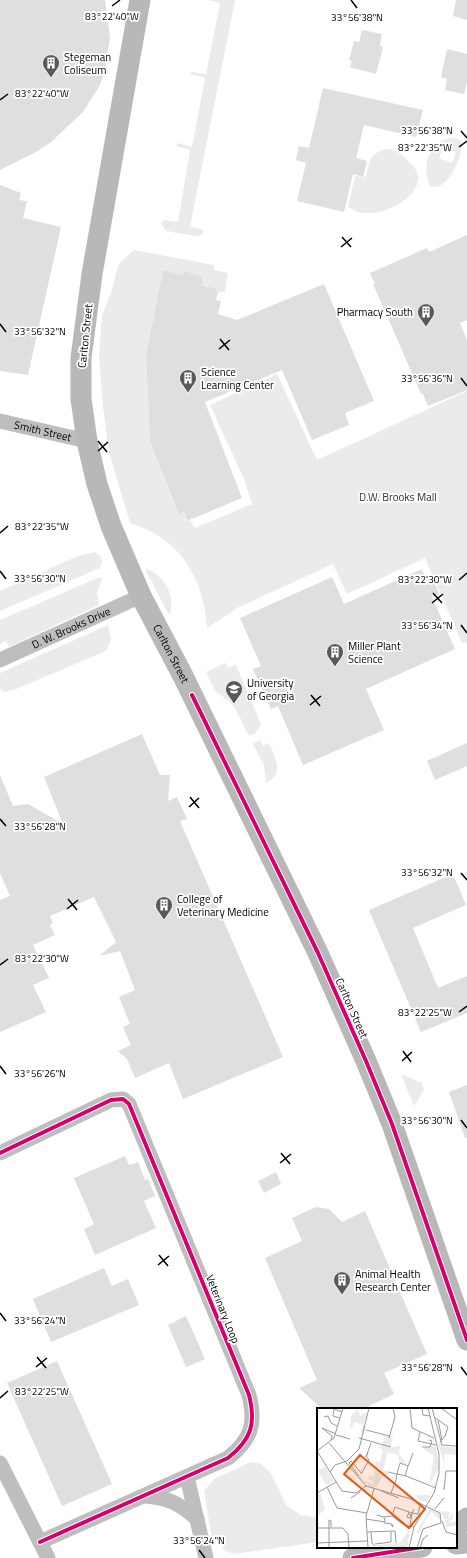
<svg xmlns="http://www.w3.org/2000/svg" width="467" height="1558" font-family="'Titillium Web',sans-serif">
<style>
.green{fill:#ebebeb;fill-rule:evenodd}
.building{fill:#dfdfdf}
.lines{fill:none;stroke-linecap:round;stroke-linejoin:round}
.street{stroke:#bebebe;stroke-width:15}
.secondary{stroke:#b8b8b8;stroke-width:21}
.cycleway-casing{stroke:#fff;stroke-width:6}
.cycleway{stroke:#d6006c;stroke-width:4}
.ticks{fill:none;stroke:#000;stroke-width:1.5}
.labels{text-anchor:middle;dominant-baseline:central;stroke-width:3.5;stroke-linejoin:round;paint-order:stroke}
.poi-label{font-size:11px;fill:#000;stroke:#fff;text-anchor:start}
.street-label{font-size:11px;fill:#000;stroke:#fff}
.park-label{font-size:11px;fill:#323232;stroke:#fff}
.inset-road{fill:none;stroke:#999;stroke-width:1}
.view{fill:#e8590c;fill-opacity:0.15;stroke:#e8590c;stroke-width:2}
.inset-edge{fill:none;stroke:#000;stroke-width:2}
.ticks-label{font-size:10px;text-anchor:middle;fill:#000;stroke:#fff;stroke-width:3.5;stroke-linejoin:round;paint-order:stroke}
</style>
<rect width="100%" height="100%" fill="#fff"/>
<path class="green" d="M208,0H235L190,227L202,229L204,232L199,236H196L166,231L161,223L164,220L178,222L190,150L176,146L178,143L192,147L205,78L190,74L192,72L206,74L220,3Z
M451,138L458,139L463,143C461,157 448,193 430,186C421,167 429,142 451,138ZM444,147L456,152L452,163L439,158Z
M385,149C396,149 401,153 408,161C411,164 415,167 416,170C430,198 367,227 348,206L355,176L366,177C370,162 368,155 385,149Z
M134,250L214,265V270L228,273L225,292H215V288L203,286L202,276L184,271L183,275L163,270L146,354L150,442L179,514L184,512L186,521L190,520L195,528L252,504L244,479L210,405L277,374L317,460L467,391V645L465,642L462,643L425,558L347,594L333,564L239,607L207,628C204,578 179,537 130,523L109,452L103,407L99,355L102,316L112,290L118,265Z
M95,552L101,557L102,563L100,568L0,611V591L78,556Z
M145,569C164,573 177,598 169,615Z
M100,577L102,579L97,593L99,605L9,647L6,641L0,644V620Z
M108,625L111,640L106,651L16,689L4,692L0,689V673Z
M226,663L228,668L236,665L261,724L255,734L249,736L236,710L230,702L215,691L206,672Z
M260,740L263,746L269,743C275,757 285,774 266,783L264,765L253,744Z
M401,1074L422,1083L424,1090L414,1106Z
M251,1462L261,1464L271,1473L286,1505L301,1515L318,1518V1542L234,1554L224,1550L218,1539L212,1540L204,1491L214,1479Z"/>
<path class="building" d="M0,0H105L110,38L105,70L100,85L83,112L51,142L36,152L0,170Z
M456,0H467V20L453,16Z
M362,30L382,34L380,46L383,47L376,74L350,67L352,61L349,60L354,41L359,42Z
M447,49L467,54V82L464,94L445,90L447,79L441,77Z
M323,88L423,110L416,137L364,125L356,158L367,161L363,177L353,174L344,212L297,201L306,163L296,160L299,146L309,148Z
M0,185L21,193L19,200L27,201L23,218L61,227L28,375L0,371Z
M467,235V320L460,323L467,340V390L428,406L423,394H421L373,284H375L370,273L427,248L429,252Z
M163,270L183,275L184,271L202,276L203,286L216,288L215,292H218L216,300L221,301L218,314L237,320L324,284L374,401L345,413L349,425L312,440L282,370L205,402L242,498L187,521L184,512L179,514L150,442L146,354Z
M422,569L426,579L432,576L439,594L432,597L455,649L366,689L384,730L303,765L278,706L271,709L253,669L261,666L240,618L332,577L344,604Z
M142,734L160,775H170L168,801L177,797L187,819L180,821L283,1057L183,1099L169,1063L135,1078L127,1059L118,1051L131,1045L123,1027L130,1024L119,997L135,990L120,951L99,956L116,942L94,897L50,916L53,923L50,925L55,935L33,945L49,978L33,985L46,1012L0,1032V900L10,896L0,873V775L13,806L28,804L63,824L44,777Z
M467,743V766L435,780L427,761Z
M453,874L466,905L413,928L438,988L467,976V1013L421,1032L369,910Z
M467,1085V1138H465L449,1092Z
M125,1156L129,1165L138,1162L145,1180L148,1179L155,1196L144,1201L156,1228L95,1255L84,1229L94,1224L74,1178Z
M276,1172L281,1184L264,1193L258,1181Z
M316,1207L329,1209L342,1222L365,1211L427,1354L384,1373L394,1394L363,1409H322L299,1388L317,1380L265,1258L302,1241L292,1218Z
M104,1268L112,1286L128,1279L139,1305L51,1342L33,1299Z
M186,1316L205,1359L186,1367L168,1325Z
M57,1361L112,1484L62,1506L7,1383Z"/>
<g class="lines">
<g class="street">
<path id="s1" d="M0,421L87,441"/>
<path id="s2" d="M0,660L141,596"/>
<path d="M0,1153L111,1100L123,1099L129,1104L249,1395C256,1423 252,1439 228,1458L40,1542"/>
<path d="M0,1463L48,1558"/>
<path d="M187,1477L206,1558"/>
<path d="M144,1496C169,1498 179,1503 197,1519"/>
</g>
<g class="secondary">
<path id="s3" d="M140,0L92,274L81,358V399L87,441L97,484L111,526L141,596L183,676L318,953L366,1061L392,1124L467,1340"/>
<path d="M456,1527L467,1518"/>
<path d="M456,1544L467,1543"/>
<path d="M353,1558L422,1547"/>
</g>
<g class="cycleway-casing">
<path id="cycleway" d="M192,695L318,953L366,1061L392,1124L467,1340
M0,1153L111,1100L123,1099L129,1104L249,1395C256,1423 252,1439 228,1458L40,1542
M353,1558L422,1547"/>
</g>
<use href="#cycleway" class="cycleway"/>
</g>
<path class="ticks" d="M351,0L357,8M112,6L120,0M0,100L8,94M461,131L467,138M459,147L467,141M342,237L351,247M341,247L352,238M0,324L6,332M220,339L229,350M219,349L230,340M461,378L467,386M98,441L107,452M98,451L108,442M0,533L8,526M0,571L6,579M459,580L467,573M433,593L442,603M432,603L443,594M461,625L467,633M311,695L320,706M310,705L321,696M190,797L199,808M189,807L199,798M0,819L6,826M461,873L467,880M68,899L77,910M67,909L78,900M0,965L8,959M459,1012L467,1006M403,1051L411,1062M402,1061L412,1052M0,1066L6,1074M461,1120L467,1128M281,1153L290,1164M280,1163L291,1154M159,1255L168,1266M158,1265L169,1256M0,1313L6,1321M37,1357L46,1368M36,1367L47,1358M461,1367L467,1375M0,1398L8,1391M199,1550L205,1558"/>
<defs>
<g id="building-pin" transform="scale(0.9)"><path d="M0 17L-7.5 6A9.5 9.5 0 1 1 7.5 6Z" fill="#595959" stroke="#fff"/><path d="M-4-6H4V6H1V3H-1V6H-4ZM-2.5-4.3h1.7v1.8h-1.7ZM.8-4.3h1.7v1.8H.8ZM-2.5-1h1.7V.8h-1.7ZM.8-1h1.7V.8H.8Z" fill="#fff"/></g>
<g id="university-pin" transform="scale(0.9)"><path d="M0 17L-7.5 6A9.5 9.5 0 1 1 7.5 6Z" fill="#595959" stroke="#fff"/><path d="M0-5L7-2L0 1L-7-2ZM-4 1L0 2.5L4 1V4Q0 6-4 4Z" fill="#fff"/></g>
</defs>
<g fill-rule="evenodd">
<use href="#building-pin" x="51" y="63"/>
<use href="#building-pin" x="426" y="312"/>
<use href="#building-pin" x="188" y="378"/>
<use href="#building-pin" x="335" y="652"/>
<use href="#university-pin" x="234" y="689"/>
<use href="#building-pin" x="164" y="905"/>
<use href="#building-pin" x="342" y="1280"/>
</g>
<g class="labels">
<g class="poi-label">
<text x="64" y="57">Stegeman<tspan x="64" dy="13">Coliseum</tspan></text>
<text x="413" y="312" text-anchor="end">Pharmacy South</text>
<text x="201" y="372">Science<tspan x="201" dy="13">Learning Center</tspan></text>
<text x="348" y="646">Miller Plant<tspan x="348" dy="13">Science</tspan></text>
<text x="247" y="683">University<tspan x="247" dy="13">of Georgia</tspan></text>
<text x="177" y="899">College of<tspan x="177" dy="13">Veterinary Medicine</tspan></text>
<text x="355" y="1274">Animal Health<tspan x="355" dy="13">Research Center</tspan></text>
</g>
<g class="street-label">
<text transform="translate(85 336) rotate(-84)">Carlton Street</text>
<text stroke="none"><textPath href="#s1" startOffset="44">Smith Street</textPath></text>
<text stroke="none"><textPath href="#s2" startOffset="78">D. W. Brooks Drive</textPath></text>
<text stroke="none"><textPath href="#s3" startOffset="676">Carlton Street</textPath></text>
<text transform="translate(352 1008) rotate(66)">Carlton Street</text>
<text transform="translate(223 1309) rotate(68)">Veterinary Loop</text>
</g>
<g class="park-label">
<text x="398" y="497">D.W. Brooks Mall</text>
</g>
</g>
<g transform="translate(317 1408)">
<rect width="140" height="140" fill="#fff"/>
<path d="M41,1L43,8L47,5L50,7L46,16L49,19L47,25L44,24L46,17L37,14L35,20H33L34,8ZM64,27L76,29L73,40L83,38L82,46L91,57L82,54L81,47L71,44L66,62L72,64L70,69L65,68L60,79H53L42,69L46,66L44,69L47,72L56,76L57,73L51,71L52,67L57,69L59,53L63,54L66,42L60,39L65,37L67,29ZM120,32L126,39H138L140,47L129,46L130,50L129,46L127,47L128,58ZM115,38L119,39L122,60L112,77L117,48L106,40ZM8,58L17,73L9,77L1,63ZM116,83L110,94L99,91L100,87H112ZM3,85L8,101L0,108V87ZM113,100L123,106L124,113L115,104L109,111L102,126L99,125ZM123,103L133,104L130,113L136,104L135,112L130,115L140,113V118L128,119L130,115L126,109L128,107L126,108ZM91,123H93L90,140H55L61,139V137L83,135Z" fill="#ebebeb"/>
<path class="inset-road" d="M93,0L95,20L117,30M105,0L106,7L113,8M115,0L125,37L139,38M124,0L140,12M7,9L11,8L14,15L20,18M117,9L131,19L128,28L123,34M23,10L16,8L17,1L25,4M121,12L125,32M49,22L73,28M103,24L101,33L119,37M19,27L33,31M140,29V42M42,30L74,39M72,30L78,9L76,0M14,32L15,28L5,20L19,26M12,35L49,78L94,91L123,105L124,115L106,121L100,140M105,39H113L115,33L112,32M0,43L25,83L39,85L49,78M0,43L17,30L26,0M51,45L49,49L54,35M91,58L96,45M13,64L18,57L30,53L42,41L52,0M71,64L89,68L119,80M44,66L52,52L50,49M42,68L32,55L34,53L45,66M79,69L83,55L91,58L88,68M10,79L20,100L50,105M127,82L129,63H140M64,83L82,90M0,85L19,74M74,85L80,69M34,90L43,84V82M97,101L95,105L101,106L103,98M118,101L127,90M91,106L94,107L93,110L90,109L92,104M75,108L78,99L95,105L93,118M67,109L75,108L87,117L97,119M49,111L68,114L67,109L60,107M125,113L129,124L140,127M67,115L75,116L76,119L74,117M0,120H26L31,126L32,140M50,124L78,123L79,135M54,124L55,135L58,138M0,135L50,133M58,136L74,134V124M12,140V112L14,113V119M51,140L49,108L57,81M92,140L97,119L117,85L122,65V46L111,0M103,140L106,131L111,127"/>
<path class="view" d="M43,47L108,101L92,120L27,66Z"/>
<rect width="140" height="140" class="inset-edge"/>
</g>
<g class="ticks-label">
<text x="112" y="20">83°22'40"W</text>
<text x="357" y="21">33°56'38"N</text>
<text x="42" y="97">83°22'40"W</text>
<text x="427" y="134">33°56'38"N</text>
<text x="425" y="151">83°22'35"W</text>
<text x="40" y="335">33°56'32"N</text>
<text x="427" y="382">33°56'36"N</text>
<text x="42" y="530">83°22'35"W</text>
<text x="40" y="582">33°56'30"N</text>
<text x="425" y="583">83°22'30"W</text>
<text x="427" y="629">33°56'34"N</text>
<text x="40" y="830">33°56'28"N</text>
<text x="427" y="876">33°56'32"N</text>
<text x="42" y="962">83°22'30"W</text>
<text x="425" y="1016">83°22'25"W</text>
<text x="40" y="1077">33°56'26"N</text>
<text x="427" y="1124">33°56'30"N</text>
<text x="40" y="1324">33°56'24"N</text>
<text x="427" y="1371">33°56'28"N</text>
<text x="42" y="1395">83°22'25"W</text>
<text x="199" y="1544">33°56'24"N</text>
</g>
</svg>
